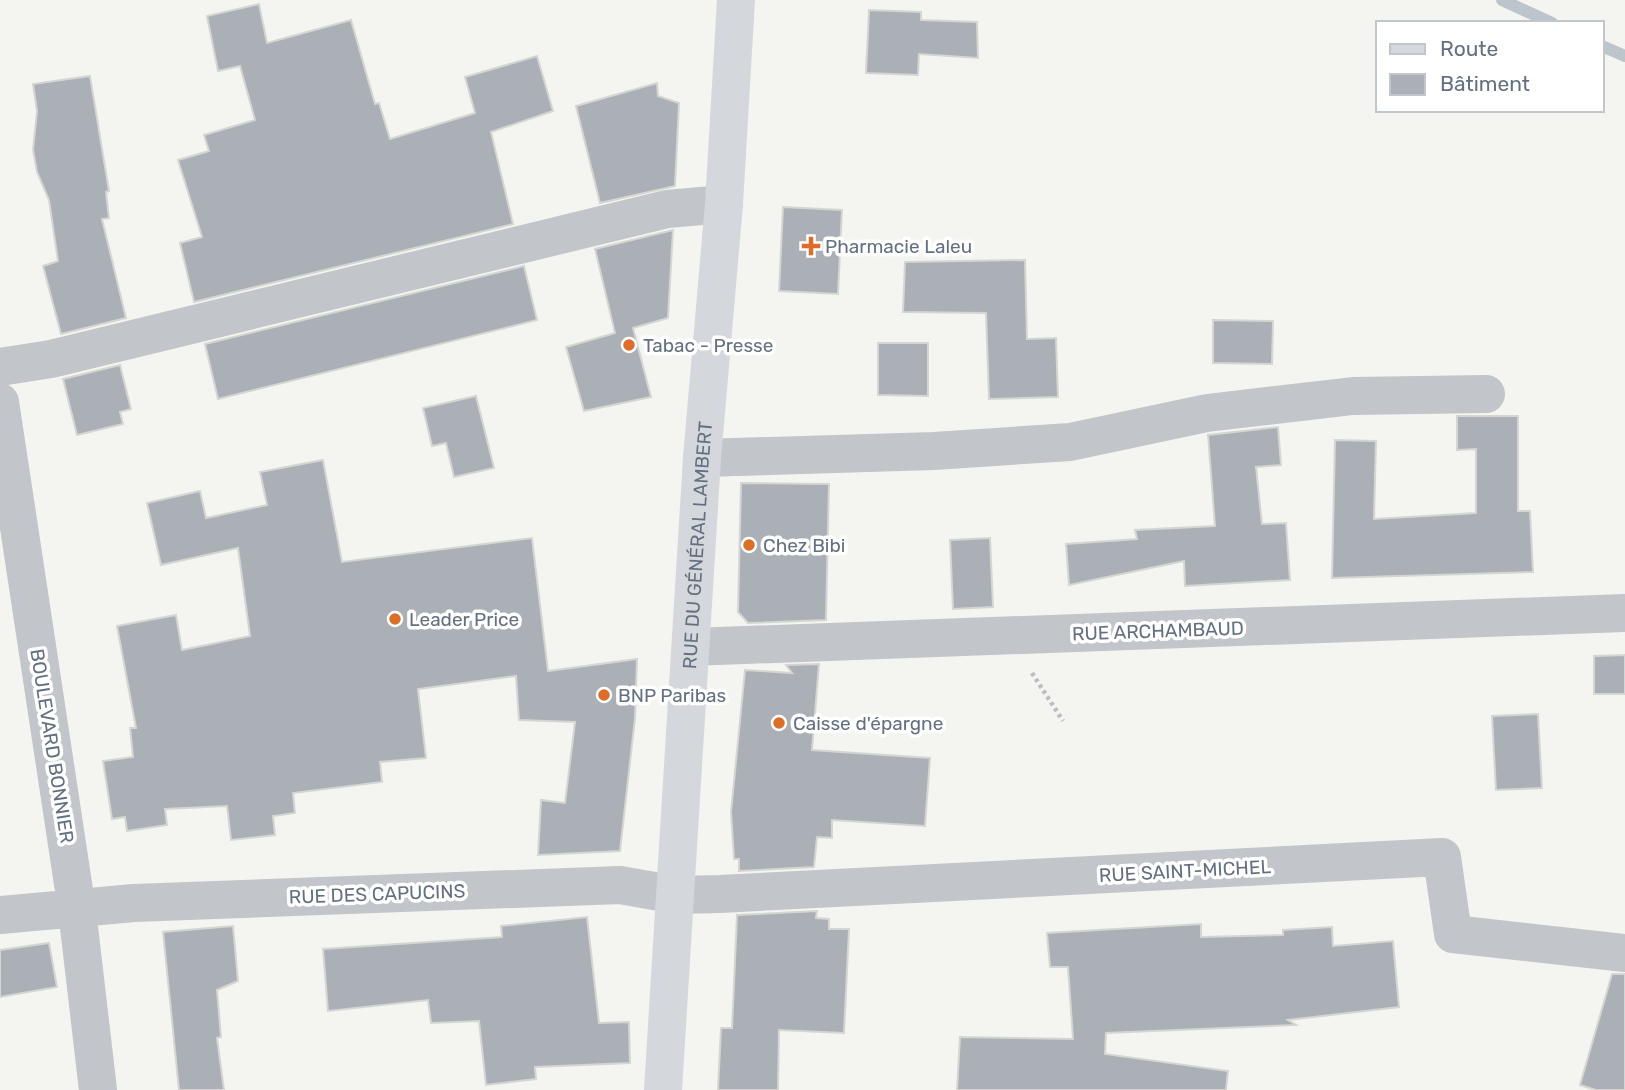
<svg xmlns="http://www.w3.org/2000/svg" width="1625" height="1090" font-family="Rubik,sans-serif">
<style>
.lines{fill:none;stroke-linecap:round;stroke-linejoin:round}
.stream{stroke:#bdc5cc;stroke-width:12}
.building{fill:#aab0b6;stroke:#d5d6d3;stroke-width:2}
.path{stroke:#bcbdc0;stroke-width:4.5;stroke-dasharray:3.5 3.5;stroke-linecap:butt}
.minor{stroke:#c2c5c9;stroke-width:38}
.major{stroke:#d4d7dc;stroke-width:38}
.poi-dot{fill:#dc6e29;stroke:#fff;stroke-width:2.5}
.labels{text-anchor:middle;dominant-baseline:central;stroke-width:7;stroke-linejoin:round;paint-order:stroke}
.poi-label{font-size:19px;fill:#647081;stroke:#fff;text-anchor:start}
.street-label{font-size:19px;fill:#647081;stroke:#fff}
</style>
<rect width="100%" height="100%" fill="#f4f5f1"/>
<g class="lines">
<path class="stream" d="M1502,0L1552,23
M1602,46L1625,56"/>
</g>
<path class="building" d="M259,4L267,43L351,20L375,104L379,103L390,139L475,113L465,77L537,56L553,111L491,132L513,224L194,302L180,243L202,237L178,160L209,151L204,135L255,120L240,66L218,71L207,16Z
M869,10L921,12V20L977,22L978,58L919,54L918,75L866,73Z
M90,76L109,191L106,192L109,218L102,219L126,318L61,334L43,266L58,261L49,200L37,172L33,150L37,111L33,84Z
M657,83L658,96L679,103L675,186L600,203L576,106Z
M783,207L842,210L838,294L779,291Z
M673,230L668,318L633,328L651,397L584,411L566,347L615,333L595,249Z
M1025,260L1027,339L1056,338L1058,397L989,399L986,313L903,312L905,262Z
M524,266L537,320L218,399L205,344Z
M1213,320L1273,321L1272,364L1213,363Z
M878,343H928V396L878,395Z
M120,365L131,409L120,412L123,424L77,435L63,379Z
M476,396L494,468L454,477L446,443L432,446L423,408Z
M1457,416H1518V511H1530L1533,572L1332,578L1335,440L1376,441L1374,519L1476,513V449L1457,450Z
M1278,427L1281,465L1256,467L1262,524L1286,523L1290,580L1185,586L1184,561L1069,585L1066,544L1137,539L1135,530L1215,526L1208,435Z
M323,460L342,562L532,538L548,671L637,659L635,718L620,851L538,855L541,800L565,803L575,722L519,720L516,676L418,689L426,758L380,762L382,782L293,793L295,813L273,816L275,835L231,840L227,806L165,809L167,825L127,831L125,817L112,819L103,761L133,757L130,728H136L117,626L176,615L182,650L250,636L238,548L161,565L147,503L200,491L206,518L267,505L260,472Z
M741,483L829,484L826,620L748,623L738,612Z
M990,538L993,607L953,609L950,540Z
M1625,655V694H1594V656Z
M819,664L812,750L930,758L925,826L832,820V838L817,837L814,867L739,871V859H734L731,812L745,670L792,673L786,665Z
M1538,714L1542,788L1496,790L1492,716Z
M817,911L816,918L829,919V929H849L844,1033L779,1030L778,1090H718L721,1028H732L737,915Z
M587,917L599,1023L629,1022L630,1063L535,1067L536,1079L486,1085L479,1021L431,1023L428,1000L328,1011L323,949L502,937L501,926Z
M1201,924V937L1283,935V930L1332,927L1333,946L1393,941L1399,1007L1288,1020L1296,1025L1106,1033L1105,1054L1228,1071L1226,1090H957L960,1037L1073,1039L1068,967H1050L1047,933Z
M233,926L238,981L217,990L221,1037L217,1038L224,1090H179L163,932Z
M49,943L57,987L0,997V950Z
M1612,974H1625V1090H1596L1580,1085Z"/>
<g class="lines">
<path class="path" d="M1032,673L1063,721"/>
<path class="minor" d="M0,367L51,359L667,209L724,204
M0,402L77,910L98,1090
M702,458L934,451L1070,442L1207,413L1353,396L1486,394
M691,647L1625,613
M0,915L134,903L620,885L677,895L720,894L1442,857L1453,934L1625,953"/>
<path class="major" id="s1" d="M663,1090L702,458L724,204L736,0"/>
</g>
<g class="poi-dot">
<path d="M807.5 235.5h7v7h7v7h-7v7h-7v-7h-7v-7h7z"/>
<circle cx="629" cy="345" r="7"/>
<circle cx="749" cy="545" r="7"/>
<circle cx="395" cy="619" r="7"/>
<circle cx="604" cy="695" r="7"/>
<circle cx="779" cy="723" r="7"/>
</g>
<g class="labels">
<g class="poi-label">
<text x="825" y="246">Pharmacie Laleu</text>
<text x="643" y="345">Tabac - Presse</text>
<text x="763" y="545">Chez Bibi</text>
<text x="409" y="619">Leader Price</text>
<text x="618" y="695">BNP Paribas</text>
<text x="793" y="723">Caisse d'épargne</text>
</g>
<g class="street-label">
<text stroke="none"><textPath href="#s1" startOffset="546">RUE DU GÉNÉRAL LAMBERT</textPath></text>
<text transform="translate(1158 631) rotate(-2)">RUE ARCHAMBAUD</text>
<text transform="translate(52 746) rotate(81)">BOULEVARD BONNIER</text>
<text transform="translate(1185 871) rotate(-3)">RUE SAINT-MICHEL</text>
<text transform="translate(377 894) rotate(-2)">RUE DES CAPUCINS</text>
</g>
</g>
<rect x="1376" y="21" width="228" height="91" fill="#ffffff" stroke="#c1c6cd" stroke-width="2"/>
<rect x="1390" y="44" width="35" height="10" fill="#d4d7dc" stroke="#c1c6cd" stroke-width="2"/>
<text x="1440" y="56" font-size="21" fill="#647081">Route</text>
<rect x="1390" y="74" width="35" height="21" fill="#aab0b6" stroke="#c1c6cd" stroke-width="2"/>
<text x="1440" y="91" font-size="21" fill="#647081">Bâtiment</text>
</svg>
